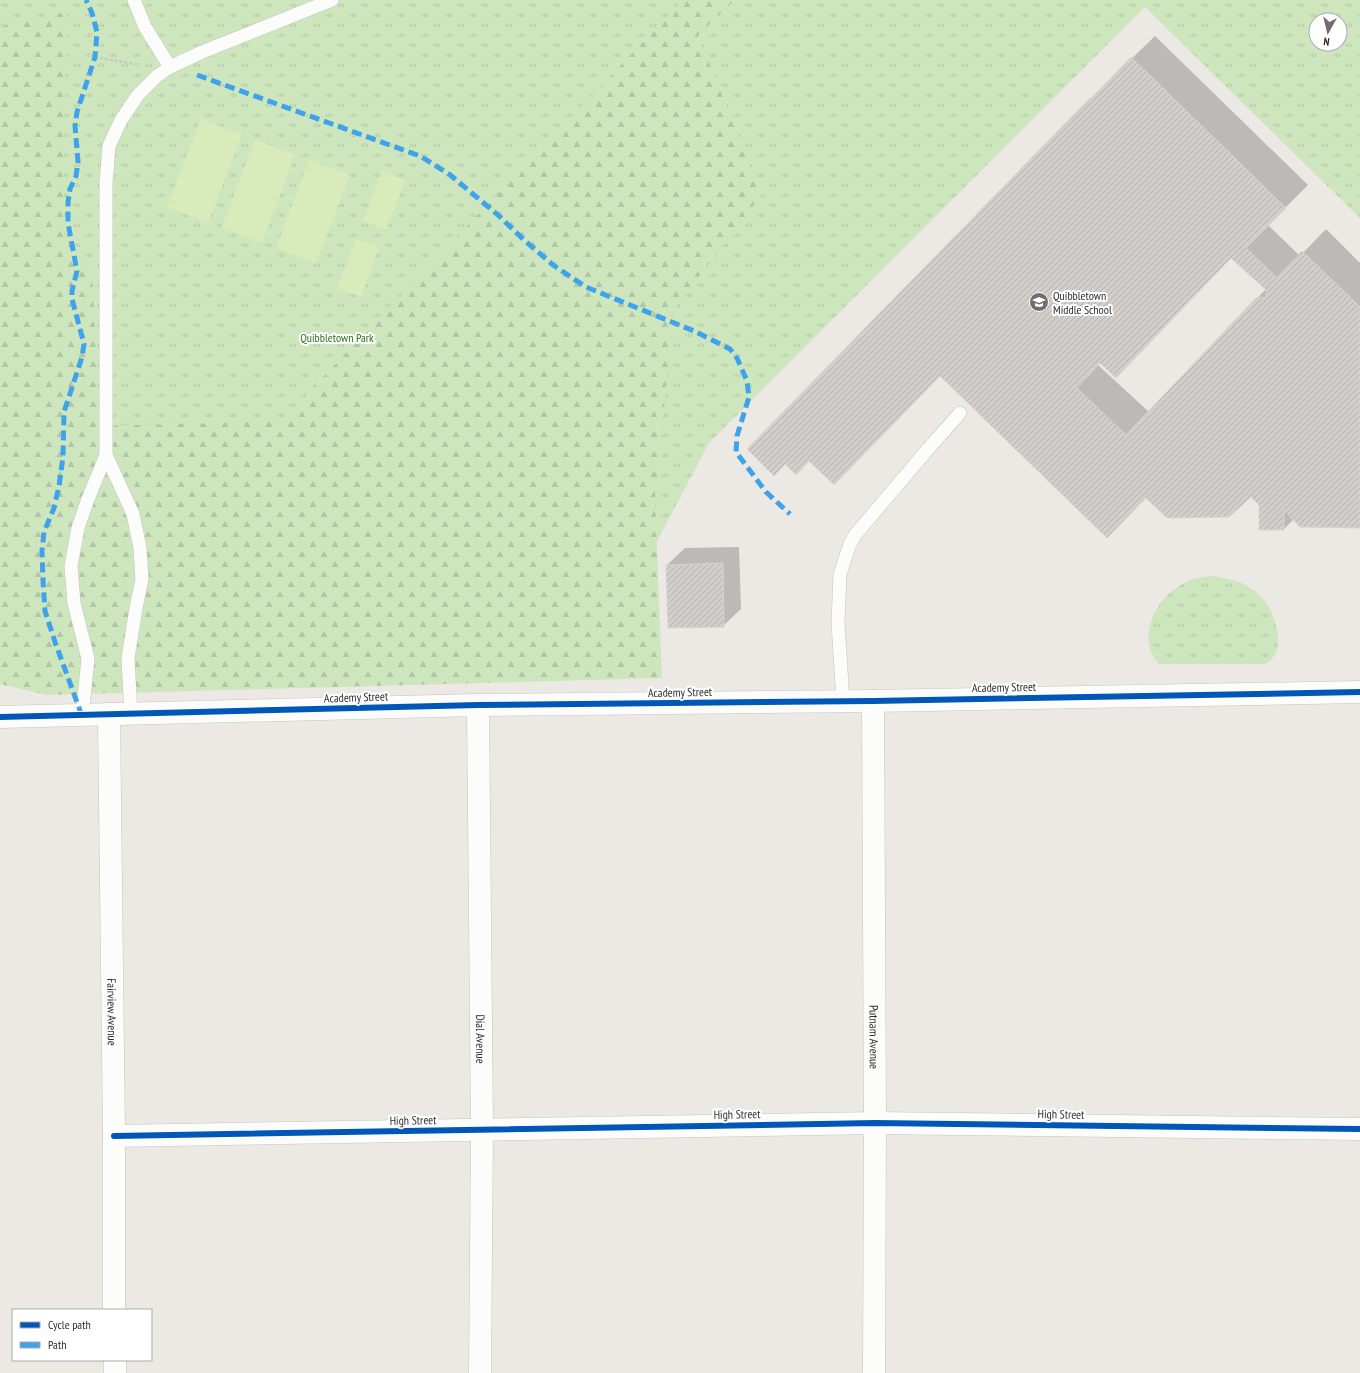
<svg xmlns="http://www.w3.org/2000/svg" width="1360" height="1373" font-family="'PT Sans Narrow',sans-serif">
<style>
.grass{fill:url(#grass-tufts);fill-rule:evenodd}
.forest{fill:url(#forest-firs)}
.pitch{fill:#d9eabb}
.shadow{fill:#0003;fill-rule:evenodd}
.building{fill:url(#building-hatch);stroke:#d7d4d0;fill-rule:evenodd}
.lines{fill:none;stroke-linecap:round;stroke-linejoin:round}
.lane-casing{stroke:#c5c4c5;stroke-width:14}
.street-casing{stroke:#c5c4c5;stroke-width:23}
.path{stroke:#c9c9c8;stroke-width:2.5;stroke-dasharray:3 2;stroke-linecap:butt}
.lane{stroke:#fcfcfb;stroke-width:13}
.street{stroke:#fcfcfb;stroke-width:22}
.quiet{stroke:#3ea3eb;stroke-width:5;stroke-dasharray:10 5;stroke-linecap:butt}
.cycleway-casing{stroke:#fff;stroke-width:8}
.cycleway{stroke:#0057b8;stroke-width:6}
.labels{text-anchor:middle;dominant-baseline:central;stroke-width:4;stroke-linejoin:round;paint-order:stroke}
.poi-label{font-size:12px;fill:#2e2e2e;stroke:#fff;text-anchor:start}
.park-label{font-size:12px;fill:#2c6e1b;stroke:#fff}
.street-label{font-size:12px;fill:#2e2e2e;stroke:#fff}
</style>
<defs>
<pattern id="grass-tufts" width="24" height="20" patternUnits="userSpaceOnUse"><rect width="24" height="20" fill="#cee6be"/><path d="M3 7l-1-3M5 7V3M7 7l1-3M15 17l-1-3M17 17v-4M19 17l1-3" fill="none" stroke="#b1c6a4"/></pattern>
<pattern id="forest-firs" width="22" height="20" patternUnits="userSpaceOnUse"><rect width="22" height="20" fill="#cee6be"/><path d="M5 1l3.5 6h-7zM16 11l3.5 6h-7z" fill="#b1c6a4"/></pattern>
<pattern id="building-hatch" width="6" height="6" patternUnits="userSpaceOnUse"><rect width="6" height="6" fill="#d1cecb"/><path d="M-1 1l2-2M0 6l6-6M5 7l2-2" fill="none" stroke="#b4b1af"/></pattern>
</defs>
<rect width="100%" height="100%" fill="#ece8e4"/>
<path class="grass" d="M0,0H1360V218L1145,7L709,443L600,649L0,652ZM1316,20H1340V44H1316Z
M1212,576C1224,578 1240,580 1250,588C1255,591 1261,596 1264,600C1277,616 1287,651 1266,664H1158C1156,660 1152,655 1150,650C1142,620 1165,589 1193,579C1199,577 1206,577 1212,576Z"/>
<path class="forest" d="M683,0H735L698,35L762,194L674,309L655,497L662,678L46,695L0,684V27L66,12L63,232L92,275L100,426L281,421Z"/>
<path class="pitch" d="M201,119L242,134L208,223L167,207Z
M255,139L295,155L262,243L222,227Z
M309,160L350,175L316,263L276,248Z
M382,171L405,180L386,230L363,221Z
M356,239L379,247L361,297L337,288Z"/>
<path class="shadow" d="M1155,36L1308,185L1268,225L1300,256L1326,229L1360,263V527L1294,519L1284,529L1251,495L1146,497L940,375L1090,99ZM1232,257L1266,289L1149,412L1098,365Z
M739,547L741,609L723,626L667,565L685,548Z"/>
<path class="building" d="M1131,57L1286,208L1246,248L1277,278L1302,251L1360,307V528L1300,527L1284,510V530H1259V505L1251,497L1229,517L1167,518L1146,498L1107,538L940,376L834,485L809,461L796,475L785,464L774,476L747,449L1090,98L1091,99ZM1231,258L1266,290V297L1256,298L1126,435L1077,388L1100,363L1116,378Z
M723,563L724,627L668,628L666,565Z"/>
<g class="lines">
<g class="lane-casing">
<path id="lane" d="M134,0L145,27L170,67
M106,455L133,514L140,548L142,579L136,608L128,658L131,714
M843,701L838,623L840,574L850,544L855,535L928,449L960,413
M82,716L88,659L74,603L71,566L78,528L88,499L106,455V183L109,146L121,120L138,95L157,76L170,67L202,52L332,0"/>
</g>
<g class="street-casing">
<g id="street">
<path id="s1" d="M873,701L875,1123L874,1373"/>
<path id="s2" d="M478,705L482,1130L480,1373"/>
<path id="s3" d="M109,714L114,1136V1310"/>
<path d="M0,717L478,705L873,701L1360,692"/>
<path d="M114,1136L875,1123L1360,1129"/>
<path d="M115,1360V1373"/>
</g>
</g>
<path class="path" d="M95,57L140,65"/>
<use href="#lane" class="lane"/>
<use href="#street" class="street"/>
<path class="quiet" d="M197,75L420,156L449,174L498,215L524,240L553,265L586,287L694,331L730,349L737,358L747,381L749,397L737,436L736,452L766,492L790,514
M82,716L55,642L45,611L43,581L42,551L44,532L54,508L59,486L63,457L64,412L82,357L84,344L72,299V291L77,271L68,223V202L70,189L76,176L78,162L75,126L77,112L95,57L97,32L92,13L86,0"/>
<g class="cycleway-casing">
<path id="cycleway" d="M0,717L478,705L873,701L1360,692
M114,1136L875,1123L1360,1129"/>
</g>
<use href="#cycleway" class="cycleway"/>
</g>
<defs>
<g id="school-disc" transform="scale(1)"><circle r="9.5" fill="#706f6e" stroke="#fff"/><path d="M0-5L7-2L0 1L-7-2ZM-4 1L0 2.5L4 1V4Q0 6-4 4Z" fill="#fff"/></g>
</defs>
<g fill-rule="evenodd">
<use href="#school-disc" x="1039" y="302"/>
</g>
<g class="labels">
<g class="poi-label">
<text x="1053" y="295">Quibbletown<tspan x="1053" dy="14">Middle School</tspan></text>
</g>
<g class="park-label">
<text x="337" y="337">Quibbletown Park</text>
</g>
<g class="street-label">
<text transform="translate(1004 687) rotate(-1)">Academy Street</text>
<text transform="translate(680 692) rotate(-1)">Academy Street</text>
<text transform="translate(356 697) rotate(-2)">Academy Street</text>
<text stroke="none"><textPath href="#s3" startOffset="298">Fairview Avenue</textPath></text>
<text stroke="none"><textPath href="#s1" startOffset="336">Putnam Avenue</textPath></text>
<text stroke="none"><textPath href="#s2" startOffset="334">Dial Avenue</textPath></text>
<text transform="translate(737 1114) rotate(-1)">High Street</text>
<text transform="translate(1061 1114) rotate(1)">High Street</text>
<text transform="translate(413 1120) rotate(-1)">High Street</text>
</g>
</g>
<rect x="12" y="1309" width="140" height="52" fill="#ffffff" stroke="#ababab"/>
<rect x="20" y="1322" width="20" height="6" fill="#0057b8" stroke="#ababab"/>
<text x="48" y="1329" font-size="12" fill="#2e2e2e">Cycle path</text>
<rect x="20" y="1342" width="20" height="6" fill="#3ea3eb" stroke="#ababab"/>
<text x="48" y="1349" font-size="12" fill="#2e2e2e">Path</text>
<g transform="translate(1328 32) rotate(188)"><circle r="19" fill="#ffffff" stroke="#ababab"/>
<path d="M0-3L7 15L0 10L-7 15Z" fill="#706f6e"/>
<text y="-6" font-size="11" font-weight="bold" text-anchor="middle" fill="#2e2e2e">N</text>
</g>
</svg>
